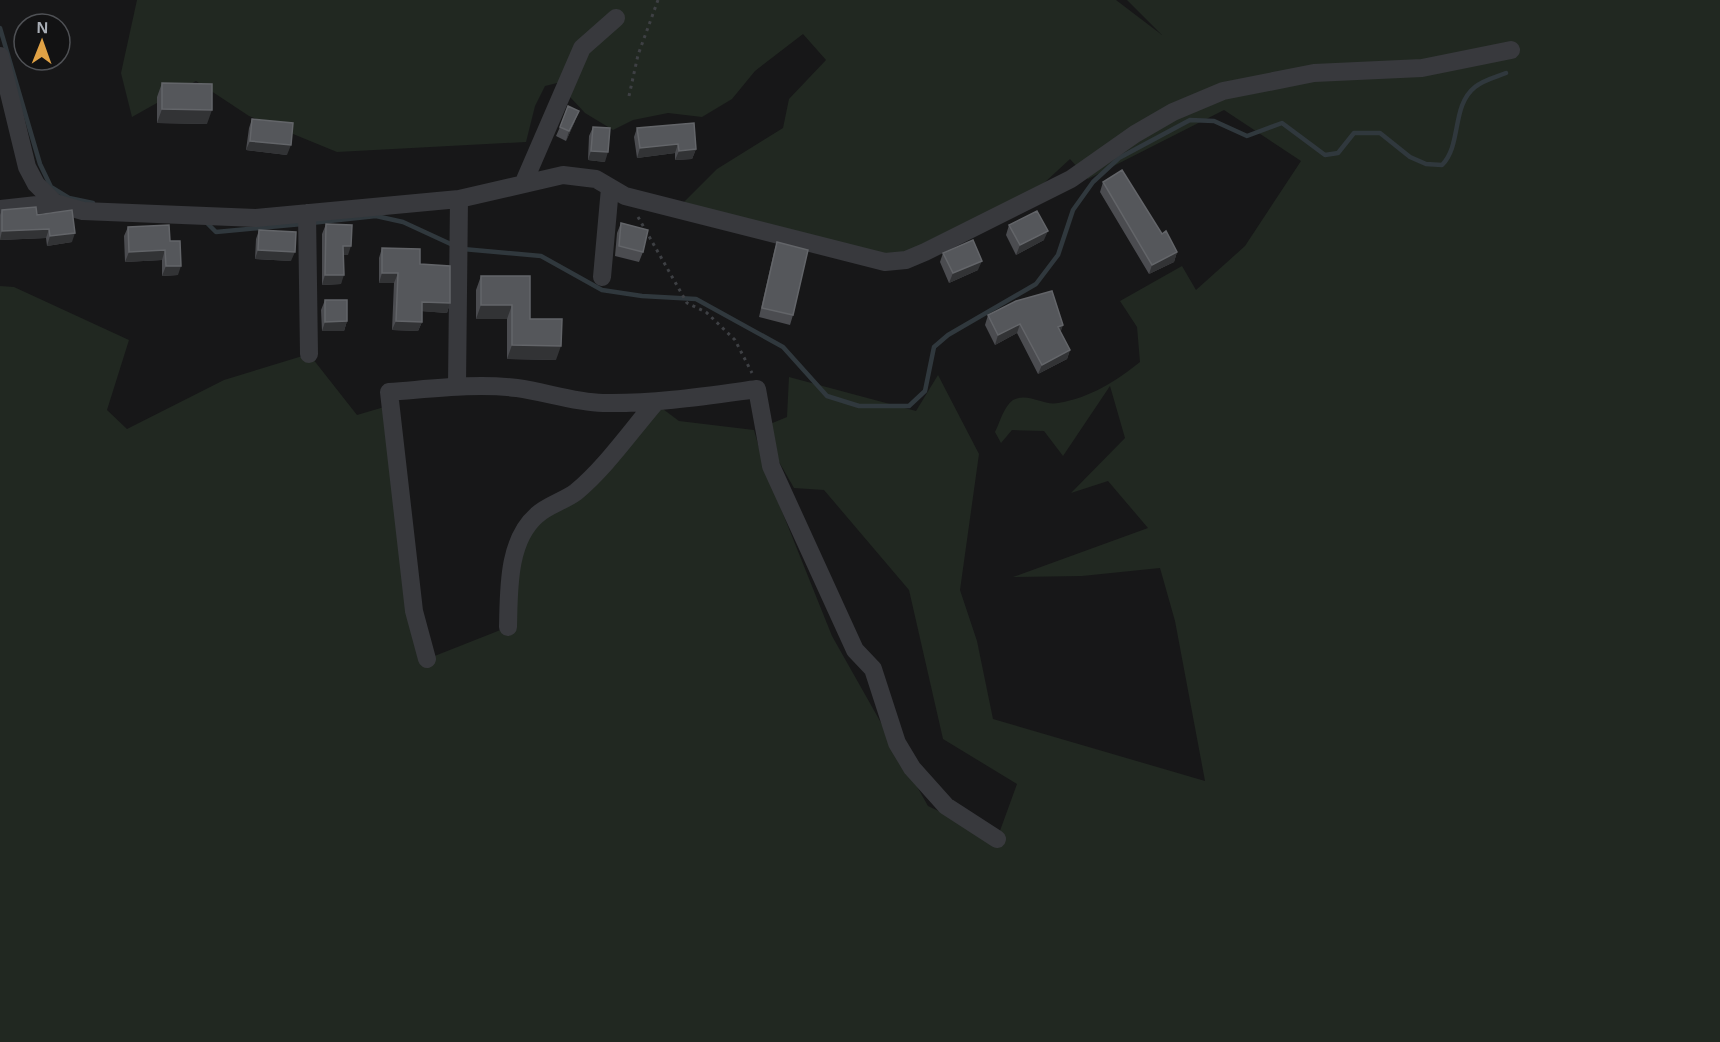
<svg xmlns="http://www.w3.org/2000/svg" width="1720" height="1042" font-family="Helvetica,sans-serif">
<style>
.green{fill:#212821}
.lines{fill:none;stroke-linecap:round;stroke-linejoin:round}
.stream{stroke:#30383d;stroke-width:4.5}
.path{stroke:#3e4044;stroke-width:3;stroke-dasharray:3 4.5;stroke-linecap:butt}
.street{stroke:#38393d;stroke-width:18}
.wall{fill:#4b4c50}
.shaded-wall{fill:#323335}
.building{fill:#55575b;stroke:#636569;stroke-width:1.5}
</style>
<rect width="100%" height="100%" fill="#171718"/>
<path class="green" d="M137,0H1116L1162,35L1127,0H1720V1042H0V286L14,287L129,340L107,410L127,429L224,380L309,354L357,415L391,405L427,659L508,627L519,544L655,403L679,421L754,430L765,469L832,636L928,806L997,839L1017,784L943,739L909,590L824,490L794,488L778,460L770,424L787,417L789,377L916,411L938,375L979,454L960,590L977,641L993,719L1205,781L1175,621L1160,568L1082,576L1013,577L1148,528L1108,481L1071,493L1125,438L1110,386L1063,456L1044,431L1012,430L1001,443L995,432C1000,422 1004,406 1013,400C1029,392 1043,406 1058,403C1090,398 1116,381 1140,362L1137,327L1120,301L1182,266L1196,290L1245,246L1301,161L1224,110L1088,179L1070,159L1043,184L906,260L677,209L717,169L783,128L789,99L826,60L803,34L755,71L732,99L702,117L668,113L633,120L613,130L585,113L557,83L545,86L535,106L526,142L337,152L249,116L196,81L132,117L121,73Z"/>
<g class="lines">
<path class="stream" d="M0,28L40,164L51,187L69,198L93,203
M205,221L216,232L302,224
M311,223L376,216L403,222L455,246
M463,249L541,256L602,290L642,296L696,299L783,347L827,396L859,406H909L925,391L934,347L948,335L1036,284L1058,255L1073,210L1093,182L1119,158L1190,120L1214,121L1247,136L1282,123L1325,155L1338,153L1354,133H1380L1410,157L1426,164L1442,165C1462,145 1451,106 1475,87C1483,80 1496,77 1506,73"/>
<path class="path" d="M629,96L638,55L658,0
M638,217L687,303L706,312L735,340L752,373"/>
<path class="street" d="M0,56L27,167L36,184L55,203L83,211L256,218L459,199L563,175L596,179L625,196L885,262L906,260L925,252L1071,179L1135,134L1173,112L1223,91L1314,73L1422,68L1511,50
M524,182L582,48L616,18
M0,209L55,203
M307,213L309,354
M602,277L610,188
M457,386L459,199
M508,627C509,591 507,541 537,515C548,505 564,501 576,492C606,467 630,432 655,403
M427,659L414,611L389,392C431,389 475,383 517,388C546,392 573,402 603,403C655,404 706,396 757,389L771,466L855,650L873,669L897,743L912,768L946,806L997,839"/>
</g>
<path class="wall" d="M162,83L207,124L157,123V97Z
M252,119L287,155L246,150L249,128Z
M575,121L566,141L556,136L560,127Z
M593,127L605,162L588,160L589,136Z
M637,128L696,149L692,159L675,160V153L637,158L634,137Z
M1103,182L1162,234L1177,252L1174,262L1149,274L1100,192Z
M2,210L37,215L72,242L47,246L46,238L0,240V215Z
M621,223L643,252L639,262L615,256L617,233Z
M326,224L348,255H344L341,284L322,285V234Z
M1009,225L1044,240L1016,255L1006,235Z
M128,227L170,241L178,275L162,276V260L125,262L124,236Z
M259,230L291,261L255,259L256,239Z
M777,242L793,315L790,325L759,317L774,252Z
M382,248L420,264L450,303L447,313L422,311V322L418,331L392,330L394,283H379V258Z
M943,253L978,270L949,283L940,262Z
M481,276L530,319L556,360L507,359V319H476V290Z
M325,300L347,321L344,331H322L321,310Z
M988,315L1063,325L1060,332L1070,350L1067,359L1038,374L1017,333L995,345L985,325Z"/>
<path class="shaded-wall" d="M162,109L212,110L207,124L157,123Z
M579,111L575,121L566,141L569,131Z
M250,141L291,145L287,155L246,150Z
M678,144L675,153L637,158L640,148Z
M696,149L692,159L675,160L679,151Z
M591,151L608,152L605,162L588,160Z
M49,229L46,238L0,240L2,231Z
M1048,231L1044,240L1016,255L1020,245Z
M75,233L72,242L47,246L50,236Z
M343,246H351L348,255H340Z
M165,250L162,260L125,262L129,252Z
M258,250L295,252L291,261L255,259Z
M1177,252L1174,262L1149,274L1152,265Z
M982,261L978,270L949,283L953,273Z
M166,266H181L178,275L162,276Z
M382,273H398L394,283H379Z
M325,275H344L341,284L322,285Z
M422,302L450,303L447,313L419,311Z
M481,305H512L507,319H476Z
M347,321L344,331H322L325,322Z
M396,321L422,322L418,331L392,330Z
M1020,324L1017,333L995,345L998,335Z
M1063,325L1060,334L1058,327Z
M512,345L561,346L556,360L507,359Z
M1070,350L1067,359L1038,374L1042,365Z"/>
<path class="building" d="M162,83L212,84V110L162,109Z
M568,106L579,111L569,131L560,127Z
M252,119L293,123L291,145L250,141Z
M694,123L696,149L679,151L678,144L640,148L637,128Z
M593,127L610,128L608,152L591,151Z
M1122,170L1162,234L1166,231L1177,252L1152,265L1103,182Z
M36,207L37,215L72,210L75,233L50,236L49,229L2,231V210Z
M1037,211L1048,231L1020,245L1009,225Z
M621,223L648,230L643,252L619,246Z
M326,224L352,225L351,246H343L344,275H325Z
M169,225L170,241H180L181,266H166L165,250L129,252L128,227Z
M259,230L296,232L295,252L258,250Z
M973,240L982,261L953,273L943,253Z
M777,242L808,250L793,315L762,308Z
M382,248L420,249V264L450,266V303L422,302V322L396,321L398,273H382Z
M481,276H530V319H562L561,346L512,345V305H481Z
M1052,291L1063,325L1058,327L1070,350L1042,365L1020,324L998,335L988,315L1016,301Z
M325,300H347V321L325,322Z"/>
<g transform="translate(42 42) rotate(1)"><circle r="28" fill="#121213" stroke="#4f5155" stroke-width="1.5"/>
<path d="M0-4.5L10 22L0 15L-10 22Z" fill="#e1a245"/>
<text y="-9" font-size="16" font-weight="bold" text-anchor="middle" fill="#aaafb7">N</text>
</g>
</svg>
